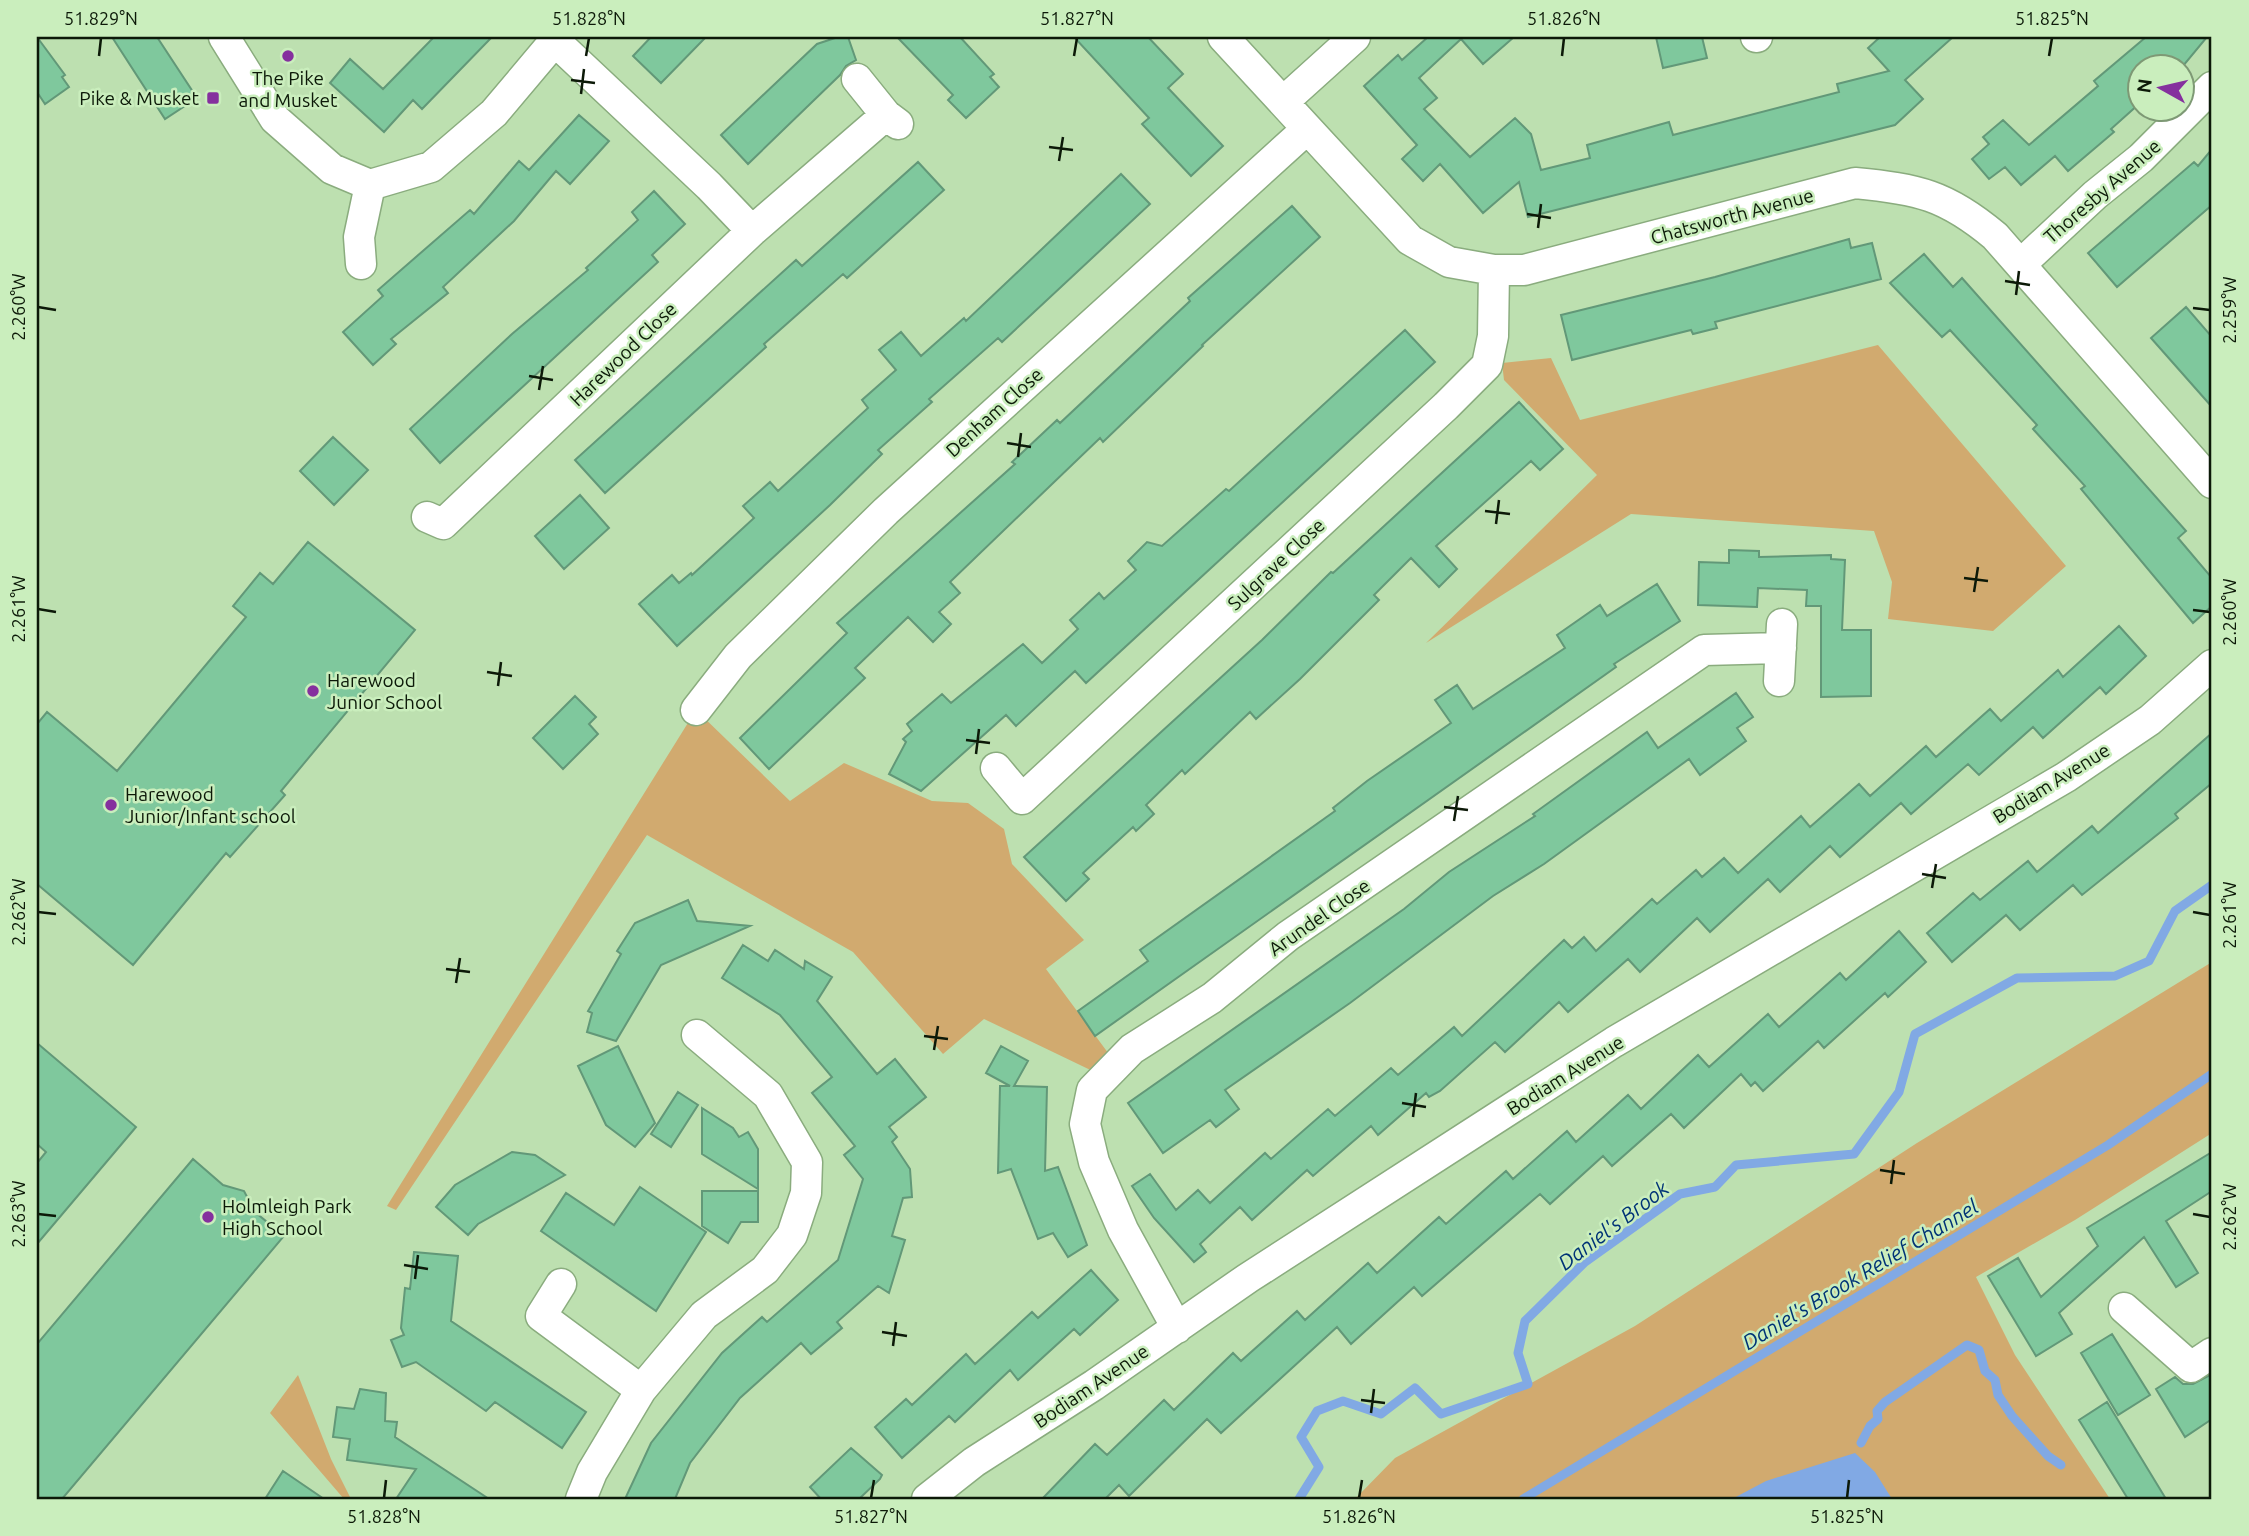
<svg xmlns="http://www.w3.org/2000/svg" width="2249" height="1536" font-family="Ubuntu,sans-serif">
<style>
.green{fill:#d1aa6f}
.water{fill:#81a9e4}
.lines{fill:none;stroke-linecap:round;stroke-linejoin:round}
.stream{stroke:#81a9e4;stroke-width:9}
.building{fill:#7fc89d;stroke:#629878;stroke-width:2}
.street-casing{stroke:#8aac7e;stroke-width:33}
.street{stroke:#fff;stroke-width:30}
.ticks{fill:none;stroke:#0c1908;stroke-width:2.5}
.poi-dot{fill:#85309e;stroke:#caeebd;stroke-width:2.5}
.labels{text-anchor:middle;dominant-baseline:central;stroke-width:5;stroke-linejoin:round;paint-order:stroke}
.poi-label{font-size:19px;fill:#0c1908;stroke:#caeebd;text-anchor:start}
.street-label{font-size:19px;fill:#0c1908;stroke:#caeebd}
.water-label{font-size:21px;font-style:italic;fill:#003376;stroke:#caeebd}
.neatline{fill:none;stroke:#0c1908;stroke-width:2.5}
.ticks-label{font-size:18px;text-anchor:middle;fill:#0c1908}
</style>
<rect width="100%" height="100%" fill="#bde0b0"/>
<path class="green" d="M1878,345L2066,566L1993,631L1888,619L1892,582L1874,531L1631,514L1426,643L1597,475L1504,380L1502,363L1551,358L1580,420Z
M696,710L790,801L844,763L932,801L968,803L1004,829L1012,864L1084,940L1046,969L1117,1065L1105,1077L984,1019L943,1054L853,952L647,835L396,1210L387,1206Z
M2212,962V1133L2075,1220L1976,1277L2015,1355L2110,1499H1355L1395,1458L1635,1326L1917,1143Z
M298,1375L331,1459L351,1499H344L270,1413Z"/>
<path class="water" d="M1855,1453L1875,1472L1892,1499H1732L1766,1481Z"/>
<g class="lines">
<path class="stream" d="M1861,1443L1870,1426L1878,1419L1877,1411L1885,1402L1967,1345L1979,1350L1985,1371L1995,1380L1998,1395L2012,1416L2048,1456L2061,1465
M1299,1499L1319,1467L1301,1437L1317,1411L1343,1401L1381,1414L1415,1388L1441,1414L1528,1384L1518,1353L1525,1321L1585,1262L1680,1194L1715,1187L1736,1165L1854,1154L1899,1092L1915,1034L2017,978L2115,976L2149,961L2175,911L2212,885
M1523,1499L2108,1145L2212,1074"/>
</g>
<path class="building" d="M37,37L65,75L62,77L69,87L45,104L37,92Z
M112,37H157L197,98L165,119Z
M434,37H492L422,109L413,100L384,132L330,83L350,59L383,89Z
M651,37H706L661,83L633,56Z
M838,37H848L856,60L846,66L840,75L748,164L721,135L817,44Z
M897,37H960L994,74L990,77L999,87L966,118L948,100L953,95Z
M1074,37H1148L1183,74L1168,88L1223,146L1191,176L1142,124L1149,118Z
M1428,37H1514L1483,64L1461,39L1419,78L1437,98L1424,109L1470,157L1515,118L1531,134L1541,170L1590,158L1587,145L1669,122L1673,135L1839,92L1837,84L1889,71L1868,48L1880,37H1953L1905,80L1923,99L1895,125L1528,217L1519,182L1483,213L1440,164L1423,181L1402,159L1417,145L1364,86L1398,55L1402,60Z
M1656,37H1702L1707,58L1663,68Z
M2146,37H2207L2183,66H2140V103L2111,129L2114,132L2068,171L2055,156L2021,185L2005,167L1989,179L1972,159L1989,144L1983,137L2003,120L2029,145L2098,86L2094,81Z
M579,115L609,141L570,184L556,171L514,221L443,287L448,293L391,339L396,344L373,365L343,332L383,296L378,290L470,210L474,214L519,161L529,170Z
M2212,149V205L2117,287L2088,253L2194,162L2198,166Z
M918,162L944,190L847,278L843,274L764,344L766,347L605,493L575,460L796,260L802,266Z
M1121,174L1150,204L1002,342L998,338L929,399L932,402L878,450L882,454L830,505L677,646L639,604L672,575L679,583L691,573L692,575L754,518L743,506L770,482L778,491L868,408L862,400L896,370L879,350L901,332L921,356L964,318L966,321Z
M654,191L685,224L652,255L658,262L440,463L410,429L512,334L588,270L586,268L638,220L632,212Z
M1292,206L1320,237L1202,345L1203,346L1103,442L1100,438L950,582L960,593L939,612L951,624L933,642L908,617L855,668L865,678L769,769L740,738L847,633L837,623L1015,464L1012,462L1057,420L1060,423L1190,301L1188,298Z
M1849,239L1851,248L1872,243L1881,279L1715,322L1717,328L1693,334L1691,330L1572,360L1561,315L1715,277Z
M1924,254L1953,287L1962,278L2186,531L2178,538L2212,578V606L2193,623L2081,489L2085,486L2033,429L2037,425L1950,330L1942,337L1890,283Z
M2186,307L2212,337V407L2151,338Z
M1405,330L1435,362L1086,683L1075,671L1016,726L1006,715L921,791L889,774L906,742L903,739L912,731L907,724L942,694L951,703L1023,644L1042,663L1078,629L1070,620L1099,593L1104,599L1136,570L1128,561L1147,542L1162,546L1226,489L1229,491Z
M1519,402L1563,449L1540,470L1531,461L1436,546L1457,569L1439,587L1411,558L1374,595L1379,600L1300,679L1256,719L1250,712L1185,774L1182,770L1146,805L1154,814L1136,831L1133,827L1083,873L1089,879L1066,901L1024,857L1262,640L1331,572L1333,573Z
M333,437L368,470L334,505L300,471Z
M580,495L609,528L564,569L535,536Z
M308,542L415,630L281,791L285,795L230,857L226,853L133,965L37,884V724L47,712L117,771L246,617L233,606L260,573L273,584Z
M1729,550L1759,551V557L1831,555V559L1845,560L1842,630H1871V696L1821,697V606H1806L1807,590L1758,588L1757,607L1698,605L1699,562L1729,563Z
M1657,584L1680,621L1614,664L1616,667L1095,1036L1078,1011L1148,961L1140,950L1335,811L1333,808L1367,781L1451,723L1435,700L1457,685L1473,709L1565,648L1557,635L1600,605L1607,616Z
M2119,626L2146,656L2106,694L2100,687L2043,738L2033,727L1979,775L1968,764L1911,814L1901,803L1840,857L1830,846L1780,892L1768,879L1710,932L1697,918L1640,972L1628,959L1568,1012L1559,1002L1505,1052L1495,1042L1440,1091L1429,1097L1426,1093L1378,1135L1371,1126L1313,1176L1307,1170L1252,1220L1240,1207L1200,1244L1206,1252L1194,1262L1154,1218L1132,1186L1150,1174L1176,1210L1198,1190L1210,1203L1265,1153L1271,1159L1328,1109L1335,1116L1391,1068L1398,1075L1454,1027L1462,1036L1564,940L1572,948L1584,937L1596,951L1652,899L1657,904L1696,870L1702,877L1724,858L1738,873L1801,816L1810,827L1859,784L1870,796L1926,746L1936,757L1990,709L2001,721L2058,670L2063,677Z
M1736,693L1753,717L1737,728L1746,741L1700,775L1689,759L1544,864L1493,896L1350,1003L1225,1090L1239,1109L1216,1127L1210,1120L1163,1153L1128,1103L1404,909L1449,872L1535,816L1533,814L1647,732L1658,748Z
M575,696L596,717L589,724L598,734L563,769L533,738Z
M2212,733V783L2175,814L2178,818L2082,895L2073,885L2020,930L2006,915L1952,962L1927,933L1973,893L1980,900L2028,861L2037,872L2092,826L2098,833Z
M688,900L697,921L750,926L661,965L616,1041L587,1032L592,1013L588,1011L621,954L617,951L635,923Z
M1899,931L1926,962L1888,997L1885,993L1824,1048L1818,1041L1763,1091L1755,1082L1751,1086L1741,1074L1684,1128L1671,1114L1612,1166L1603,1156L1550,1204L1540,1194L1422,1296L1414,1287L1351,1344L1337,1327L1221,1433L1207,1419L1129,1496L1119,1485L1105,1499H1042L1095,1444L1107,1455L1164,1400L1174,1410L1233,1353L1241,1361L1297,1311L1305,1320L1368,1263L1377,1273L1439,1217L1446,1224L1506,1171L1513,1179L1567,1131L1576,1142L1628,1095L1641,1109L1698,1055L1709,1067L1768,1014L1779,1027L1840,973L1846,980Z
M743,945L768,961L775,950L804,969L805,961L832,977L817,1001L877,1074L895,1059L926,1097L889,1127L897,1137L892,1142L910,1169L912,1197L903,1198L892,1236L905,1240L889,1293L878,1286L837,1322L842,1328L811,1354L801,1343L740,1398L690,1463L675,1499H625L651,1443L722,1353L762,1317L767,1322L838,1260L863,1179L844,1155L855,1146L812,1093L832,1077L780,1015L722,978Z
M37,1043L136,1127L37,1244V1163L46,1152L37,1144Z
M618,1046L655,1123L635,1147L606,1125L578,1066Z
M1001,1046L1028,1061L1014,1086L1047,1087L1045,1171L1058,1167L1087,1245L1068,1257L1053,1233L1038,1239L1011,1169L998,1173L1000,1086H1010L986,1073Z
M678,1092L698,1105L671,1147L651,1134Z
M702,1108L733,1128L739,1137L748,1132L758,1149V1189L702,1154Z
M512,1152L535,1155L565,1175L478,1224L468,1235L436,1207L455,1185Z
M2212,1152V1191L2166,1221L2198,1273L2176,1287L2144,1237L2059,1313L2072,1334L2036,1356L1988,1276L2018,1258L2041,1297L2098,1246L2087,1228Z
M193,1159L223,1185L244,1191L255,1212L284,1236L62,1499H37V1344Z
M640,1187L706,1232L656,1311L541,1231L566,1193L614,1225Z
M702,1191H758V1222H741L728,1243L702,1226Z
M414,1252L458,1256L451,1321L586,1412L562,1448L495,1402L486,1411L416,1362L402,1367L391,1340L404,1335L401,1328L405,1288L410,1289Z
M1091,1270L1118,1300L1080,1335L1074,1329L1018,1380L1010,1370L955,1422L949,1416L902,1458L875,1427L906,1399L912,1405L966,1354L975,1364L1032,1312L1038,1318Z
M2112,1334L2150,1395L2118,1415L2081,1353Z
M2212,1374V1419L2185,1437L2156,1389L2175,1377L2183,1384H2193Z
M360,1389L386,1393L385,1421L397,1422L395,1437L489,1499H396L416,1469L347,1460L350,1439L333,1437L337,1407L354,1409Z
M2107,1402L2166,1499H2128L2097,1449L2079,1420Z
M851,1448L882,1475L880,1479L859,1499H821L810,1487Z
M283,1471L324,1499H265Z"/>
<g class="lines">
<g class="street-casing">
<path id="street" d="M224,37L275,119L332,169L370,185L431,167L494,113L558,37
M1223,37L1410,240L1449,262L1494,270H1524L1855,183C1918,189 1946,195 1995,236L2212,483
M1756,37H1757
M555,41L709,186L752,231
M857,79L886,115L898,124
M1283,102L1355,37
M361,264L359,237L370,185
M2021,264L2095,195L2141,158L2212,87
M427,517L443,524L752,231L886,115
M1779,681L1782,624
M696,710L738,656L886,511L1307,129
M996,768L1022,799L1446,406L1487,365L1493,336L1494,270
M561,1284L541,1316L641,1390
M2124,1308L2191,1367L2212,1353
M1177,1328L1123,1230L1094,1162L1085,1124L1092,1090L1132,1049L1212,998L1288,936L1704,650L1781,648
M581,1499L592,1472L641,1390L704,1315L765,1270L792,1235L806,1193L807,1162L768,1095L697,1035
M927,1499L974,1462L1094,1385L1248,1278L1614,1042L2066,777L2150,720L2212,665"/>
</g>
<use href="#street" class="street"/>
</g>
<path class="ticks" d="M99,56L101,38M586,56L589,38M1074,56L1077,38M1562,56L1564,38M2049,56L2052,38M571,80L595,83M581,94L584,69M1049,147L1073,150M1059,161L1063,137M1527,214L1551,218M1538,228L1541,204M2005,281L2030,285M2016,295L2019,271M38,307L56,310M2193,308L2210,310M529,376L553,380M539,390L543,366M1007,443L1031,447M1018,457L1021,433M1485,511L1510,514M1496,524L1499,500M1964,578L1988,581M1974,592L1978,567M38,609L56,612M2193,610L2210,612M487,672L512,676M498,686L501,662M966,740L990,743M976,754L979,729M1444,807L1468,810M1454,821L1458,796M1922,874L1946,878M1932,888L1936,864M38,912L56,914M2193,912L2210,915M446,969L470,972M456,983L460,958M924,1036L948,1039M934,1050L938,1026M1402,1103L1426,1107M1413,1117L1416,1093M1880,1170L1905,1174M1891,1184L1894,1160M38,1214L56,1216M2193,1214L2210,1217M404,1265L428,1269M415,1279L418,1255M882,1332L907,1336M893,1346L896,1322M1361,1400L1385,1403M1371,1413L1374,1389M384,1498L386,1480M871,1498L874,1480M1359,1498L1362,1480M1847,1498L1849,1480"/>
<g class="poi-dot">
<circle cx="288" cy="56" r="7"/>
<rect x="206" y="91" width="14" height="14" rx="3.5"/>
<circle cx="313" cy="691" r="7"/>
<circle cx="111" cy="805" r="7"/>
<circle cx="208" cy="1217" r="7"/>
</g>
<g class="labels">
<g class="poi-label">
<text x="288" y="78" text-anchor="middle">The Pike<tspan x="288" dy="22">and Musket</tspan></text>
<text x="199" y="98" text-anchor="end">Pike &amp; Musket</text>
<text x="327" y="680">Harewood<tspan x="327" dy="22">Junior School</tspan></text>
<text x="125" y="794">Harewood<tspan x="125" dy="22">Junior/Infant school</tspan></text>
<text x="222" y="1206">Holmleigh Park<tspan x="222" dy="22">High School</tspan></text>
</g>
<g class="street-label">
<text transform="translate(2102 191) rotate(-41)">Thoresby Avenue</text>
<text transform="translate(1732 216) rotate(-15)">Chatsworth Avenue</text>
<text transform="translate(623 354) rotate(-44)">Harewood Close</text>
<text transform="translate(994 412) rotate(-42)">Denham Close</text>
<text transform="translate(1276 564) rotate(-43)">Sulgrave Close</text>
<text transform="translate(2051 783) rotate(-32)">Bodiam Avenue</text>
<text transform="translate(1319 917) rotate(-35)">Arundel Close</text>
<text transform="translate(1565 1075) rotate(-32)">Bodiam Avenue</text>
<text transform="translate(1091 1386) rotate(-34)">Bodiam Avenue</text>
</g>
<g class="water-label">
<text transform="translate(1613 1225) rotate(-37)">Daniel's Brook</text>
<text transform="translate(1860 1274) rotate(-31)">Daniel's Brook Relief Channel</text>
</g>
</g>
<rect width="2249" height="1536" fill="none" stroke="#caeebd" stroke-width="77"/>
<g transform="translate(2161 88) rotate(278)"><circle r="33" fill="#caeebd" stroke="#7e9975" stroke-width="2"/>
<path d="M0-5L12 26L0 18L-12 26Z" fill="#85309e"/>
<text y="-10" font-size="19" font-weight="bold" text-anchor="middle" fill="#0c1908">N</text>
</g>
<rect x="38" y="38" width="2172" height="1460" class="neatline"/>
<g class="ticks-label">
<text x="101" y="25">51.829°N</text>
<text x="589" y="25">51.828°N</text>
<text x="1077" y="25">51.827°N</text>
<text x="1564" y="25">51.826°N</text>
<text x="2052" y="25">51.825°N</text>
<text transform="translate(19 307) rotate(-90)" y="6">2.260°W</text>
<text transform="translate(2230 310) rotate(-90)" y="6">2.259°W</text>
<text transform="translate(19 609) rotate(-90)" y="6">2.261°W</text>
<text transform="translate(2230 612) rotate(-90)" y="6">2.260°W</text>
<text transform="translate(19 912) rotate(-90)" y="6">2.262°W</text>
<text transform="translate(2230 915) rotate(-90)" y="6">2.261°W</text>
<text transform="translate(19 1214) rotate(-90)" y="6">2.263°W</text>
<text transform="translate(2230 1217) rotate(-90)" y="6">2.262°W</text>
<text x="384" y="1523">51.828°N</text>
<text x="871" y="1523">51.827°N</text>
<text x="1359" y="1523">51.826°N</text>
<text x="1847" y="1523">51.825°N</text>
</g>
</svg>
